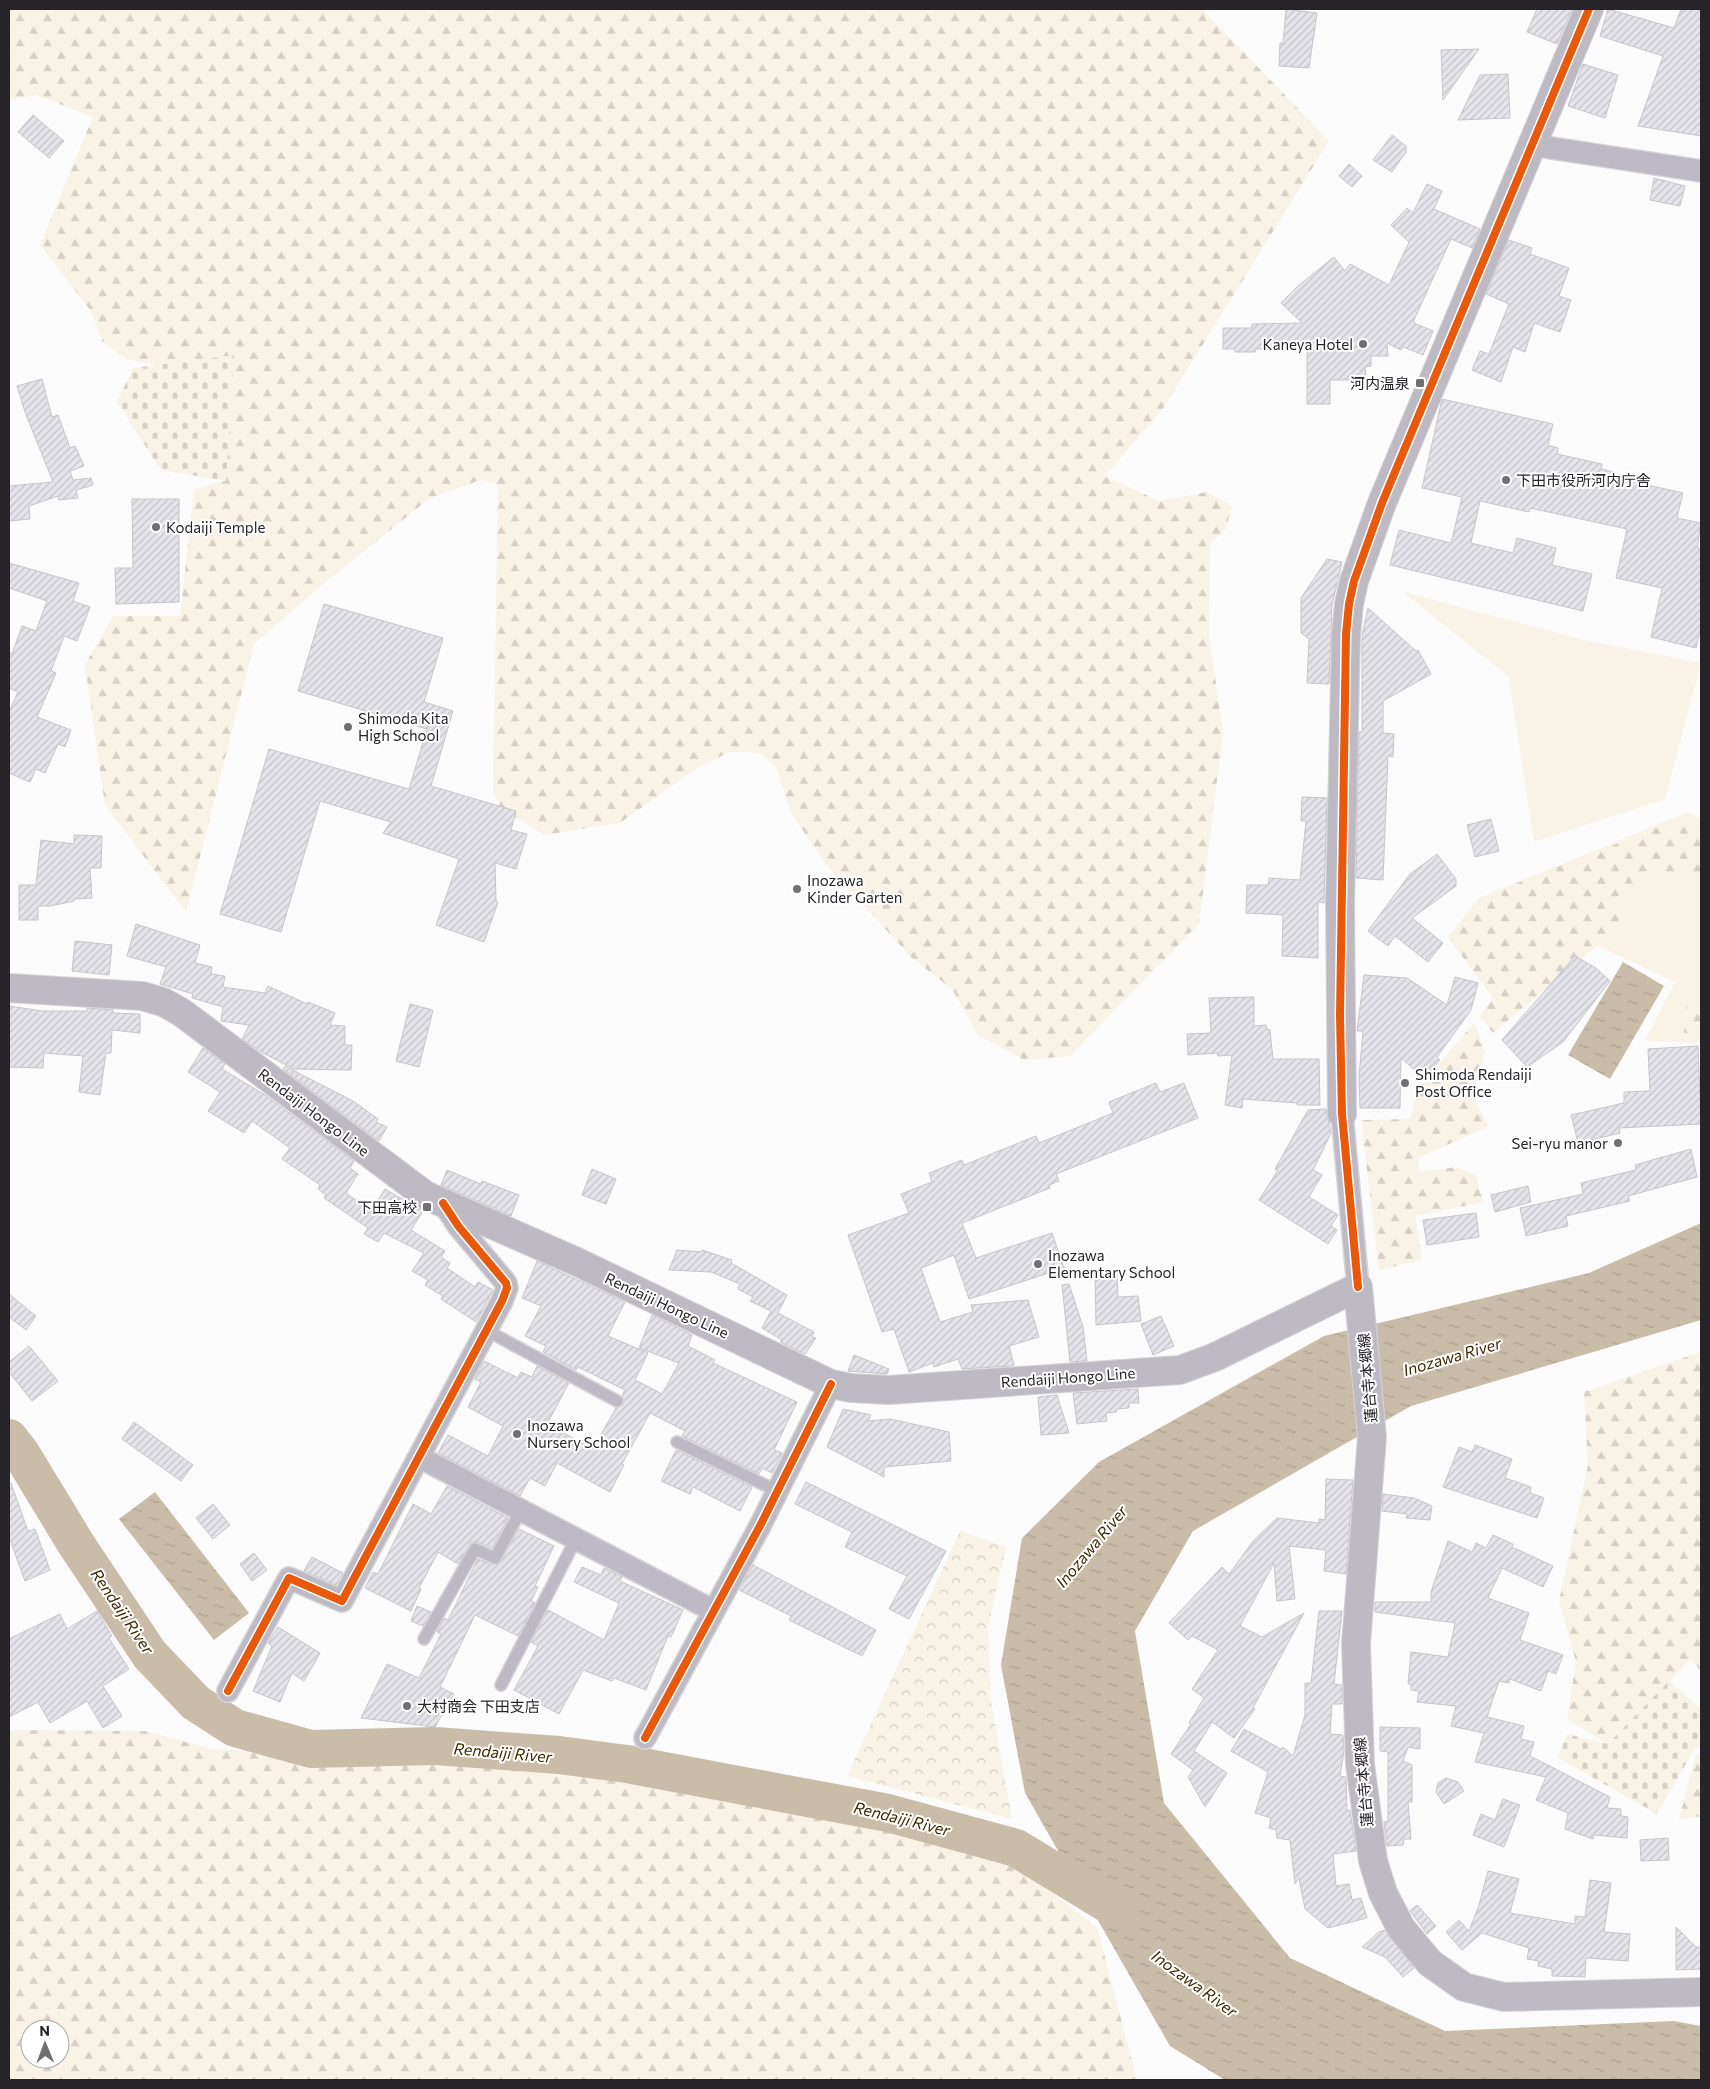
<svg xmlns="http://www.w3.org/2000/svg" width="1710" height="2089" font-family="Commissioner,'Noto Sans JP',sans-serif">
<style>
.green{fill:#f9f2e6}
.forest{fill:url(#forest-firs);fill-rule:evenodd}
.cemetery{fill:url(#cemetery-stones)}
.park{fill:url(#park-crowns)}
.water{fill:url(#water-ripples)}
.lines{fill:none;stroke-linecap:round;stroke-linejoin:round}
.river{stroke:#c9bda9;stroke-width:38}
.building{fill:url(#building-hatch);stroke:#c6c5c8}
.lane-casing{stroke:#d5d4d6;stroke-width:14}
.street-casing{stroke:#d5d4d6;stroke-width:24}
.secondary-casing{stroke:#d5d4d6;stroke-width:30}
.lane{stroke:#bebac5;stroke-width:11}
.street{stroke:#bebac5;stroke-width:21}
.secondary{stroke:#bdbac4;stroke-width:28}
.cycleway-casing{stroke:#fff;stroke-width:11}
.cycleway{stroke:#e8590c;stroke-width:8}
.poi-dot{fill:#716f73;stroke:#fff;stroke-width:2}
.labels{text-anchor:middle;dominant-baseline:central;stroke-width:4;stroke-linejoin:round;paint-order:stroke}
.poi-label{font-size:15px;fill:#262429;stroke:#fff;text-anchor:start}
.street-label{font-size:15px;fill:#262429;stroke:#fff}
.water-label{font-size:16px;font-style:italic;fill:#3c2900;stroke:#fff}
</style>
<defs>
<pattern id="forest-firs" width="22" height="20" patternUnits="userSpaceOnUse" patternTransform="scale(1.25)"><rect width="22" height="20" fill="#f9f2e6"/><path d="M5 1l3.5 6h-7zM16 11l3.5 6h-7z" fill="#d5cfc5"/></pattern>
<pattern id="cemetery-stones" width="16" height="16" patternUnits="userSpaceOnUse" patternTransform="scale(1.25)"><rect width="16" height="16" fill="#f9f2e6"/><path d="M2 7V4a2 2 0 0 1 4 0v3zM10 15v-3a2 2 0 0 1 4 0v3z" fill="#d5cfc5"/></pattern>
<pattern id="park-crowns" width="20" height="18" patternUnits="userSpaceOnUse" patternTransform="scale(1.25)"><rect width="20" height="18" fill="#f9f2e6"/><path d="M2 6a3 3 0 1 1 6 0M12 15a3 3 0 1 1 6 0" fill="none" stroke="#d5cfc5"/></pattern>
<pattern id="water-ripples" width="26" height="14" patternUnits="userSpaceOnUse" patternTransform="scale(1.25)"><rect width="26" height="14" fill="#c9bda9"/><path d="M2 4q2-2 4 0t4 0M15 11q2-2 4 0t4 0" fill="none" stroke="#aca291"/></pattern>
<pattern id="building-hatch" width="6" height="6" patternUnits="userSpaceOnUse" patternTransform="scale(1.25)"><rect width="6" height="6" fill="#e6e4eb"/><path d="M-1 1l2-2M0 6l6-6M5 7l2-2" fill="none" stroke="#c5c3ca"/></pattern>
</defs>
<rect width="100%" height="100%" fill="#fbfbfc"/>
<path class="green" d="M1403,592L1584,640L1701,663L1665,799L1534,842L1509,677Z
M1688,812L1701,819V1043L1645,1041L1675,982L1585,940L1516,883Z"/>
<path class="forest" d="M9,9H1202L1329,141L1162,410L1105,476L1159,501L1207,492L1232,506L1226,529L1210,543L1209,636L1223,732L1199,924L1070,1056L1024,1060L978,1035L952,989L911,957L826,864L791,813L776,767L762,754L749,752H729L694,770L620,823L544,835L500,807L493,791L498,484L481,480L430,498L323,584L254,644L186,912L105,805L85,665L113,616H180L194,490L226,480L172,368L126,359L102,341L91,311L40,245L93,117L36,95L9,100Z
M1677,820L1701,826V886L1681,876L1654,873L1622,903L1617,929L1493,1033L1480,1016L1493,998L1448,937L1479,898Z
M1687,1002H1701V1034L1684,1033Z
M1475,1022L1485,1053L1472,1096L1489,1126L1418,1158L1419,1172L1457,1167L1476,1175L1483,1202L1415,1216L1422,1260L1379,1270L1361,1120L1410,1119L1418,1088Z
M1701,1352V1671L1691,1659L1607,1744L1567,1719L1576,1661L1559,1601L1588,1465L1584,1392Z
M16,1730L145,1731L212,1749L494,1758L612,1769L811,1807L947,1836L1008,1860L1097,1927L1137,2080H9V1732ZM30,2029H60V2059H30Z
M1696,1754H1701V1816L1679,1820Z"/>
<path class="cemetery" d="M234,355L226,481L161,470L117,402L133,368Z
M1669,1681L1701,1709V1748H1695L1657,1814L1558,1758L1567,1734L1608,1744Z"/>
<path class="park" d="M960,1531L1006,1547L988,1627L991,1702L1012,1819L847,1776Z"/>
<path class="water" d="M1623,962L1664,986L1610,1079L1568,1055Z
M1701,1223V1320L1411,1406L1193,1531L1135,1631L1164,1803L1290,1958L1445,2031L1674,2021L1701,2026V2080H1225L1170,2046L1025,1793L1001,1665L1022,1538L1099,1462L1324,1336L1589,1273Z
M155,1492L249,1613L214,1640L119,1519Z"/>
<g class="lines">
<path class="river" d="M9,1438L22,1455L76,1544L150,1655L196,1703L235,1728L311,1749L435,1746L559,1755L627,1764L888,1813L1016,1848L1118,1910"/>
</g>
<path class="building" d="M1286,9L1317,13L1309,68L1279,66L1280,43L1283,44Z
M1537,9H1572L1557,44L1527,32Z
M1608,9L1674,28L1681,9H1701V136L1638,126L1663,56L1600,36Z
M1479,49L1443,100L1441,50Z
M1583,64L1618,75L1605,118L1568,106Z
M1508,74L1510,118L1458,120L1480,75Z
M33,115L64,141L49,158L18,132Z
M1392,135L1406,146V152L1392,172L1373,160Z
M1349,164L1362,176L1352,187L1339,176Z
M1654,178L1685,186L1680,206L1650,200Z
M1427,184L1442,191L1434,209L1480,229L1472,248L1451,239L1414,320V323L1433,331L1423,355L1403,347L1401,350L1387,343L1388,356H1371V366L1365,367L1366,380H1330V404H1307V348L1255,349V352H1235V349H1223V328H1252V324L1302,323L1281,303L1298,286L1334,257L1345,271L1350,264L1389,285L1409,242L1391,225L1407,208L1413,213Z
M1509,240L1532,248L1530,254L1569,268L1559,296L1571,300L1560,332L1534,323L1525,352L1513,347L1501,382L1472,370L1480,351L1489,354L1509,304L1486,294Z
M42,379L52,417L58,415L70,448L75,446L84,466L70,471L73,480L91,478L93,485L76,490L78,498L59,500L58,496L29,506L30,519L9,521V486L53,482L25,412L17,386Z
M1442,399L1553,424L1548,445L1558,448L1557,454L1602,464L1601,469L1613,472L1612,477L1683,493L1677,518L1701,523L1697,548L1701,549V626L1696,648L1651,637L1662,588L1616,578L1627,529L1530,508L1529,512L1480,501L1471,543L1513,553L1517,538L1556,548L1552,565L1592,574L1583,611L1390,565L1399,530L1451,543L1462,497L1422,488Z
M132,499H179V602L116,604L115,568H133Z
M1327,559L1342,562L1332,605L1329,684L1307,683L1309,639L1301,633V598Z
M9,563L79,583L73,601L90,607L77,641L64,636L51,671L56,673L37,717L71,730L65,747L58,744L45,773L36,769L30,782L9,773V712L18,692L9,688V652L12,654L22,626L36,631L47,601L9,588Z
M324,604L443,638L424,702L453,711L431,786L516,811L511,830L527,834L516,869L495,863L496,901L498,902L484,942L436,925L459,859L383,833L391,822L320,801L281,932L220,914L269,749L409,789L427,729L298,691Z
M1368,608L1416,651L1418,650L1431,674L1383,701V733L1394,734L1393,757L1388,756L1383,880L1356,878L1359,732H1362V635Z
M1302,797L1327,798L1324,903L1318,902V958L1282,956L1283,915L1246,913L1247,885H1268L1269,878L1300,880L1306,821H1301Z
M1491,819L1499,851L1475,857L1467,825Z
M74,835L102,836L101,868H90L92,898L74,899V901L50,906H38V920H19V885H36L41,840L74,844Z
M1437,854L1456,879V886L1412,918L1443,943L1428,962L1395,936L1388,946L1368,931L1410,874Z
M136,924L200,945L195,963L212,967L211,974L225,976L223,987L265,993L268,986L307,1004L308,1002L335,1013L330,1025L345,1026V1045H352L351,1070L294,1069L261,1052L242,1039L249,1025L221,1021L223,1007L192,998L193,994L160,984L166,967L127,956Z
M75,941L112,945L109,975L72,971Z
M1575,956L1596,968L1610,981L1563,1042L1527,1067L1502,1040Z
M1364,975L1407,978L1447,1005L1455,977L1478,983L1471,1010L1437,1057L1440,1060L1424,1078L1401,1058L1400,1108H1360L1359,1076L1363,1031H1357Z
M1254,997V1026L1266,1025L1267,1029L1270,1030L1273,1059H1319L1320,1105H1297V1103L1243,1099L1242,1108L1225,1105L1232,1055L1218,1056L1217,1053L1188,1055L1187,1034L1211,1033L1209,998Z
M410,1004L433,1010L419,1067L396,1061Z
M9,1006L42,1011H87V1008L113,1010V1013L140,1014V1033L112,1030L111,1053H106L100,1095L79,1092L83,1056L44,1053L43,1068L9,1067Z
M1698,1046L1701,1124L1619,1128L1620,1133L1578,1143L1571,1115L1624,1103V1092L1650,1091L1648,1049Z
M203,1048L225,1064L222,1069L265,1095L354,1161L350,1168L358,1174L346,1193L371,1211L385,1189L423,1211L411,1230L445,1251L441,1257L450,1263L447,1268L475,1287L478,1282L493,1290L476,1322L441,1299L443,1296L425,1285L428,1280L412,1271L424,1253L384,1233L378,1242L364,1234L368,1228L324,1198L326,1195L318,1189L320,1185L282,1159L290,1148L252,1121L244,1133L208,1111L220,1092L188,1072Z
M285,1066L353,1101L378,1119L376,1122L387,1127L379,1141L283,1069Z
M1156,1083L1160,1092L1184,1083L1198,1118L1056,1174L1059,1181L1049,1185L1050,1188L962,1223L976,1258L1052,1233L1064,1268L969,1299L954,1255L921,1268L940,1322L973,1312L971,1305L1028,1300L1039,1337L1009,1346L1014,1365L1010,1366L962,1369L958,1359L934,1367L933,1363L909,1372L894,1329L882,1332L848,1235L909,1213L901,1194L932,1182L929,1173L962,1160L964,1165L1036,1136L1039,1143L1113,1113L1109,1102Z
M1326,1109L1331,1133L1313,1170L1322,1175L1309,1197L1338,1215L1331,1226L1337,1230L1328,1244L1259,1200L1278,1170L1275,1169L1308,1110Z
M1691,1149L1697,1177L1628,1196L1630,1201L1566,1216L1568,1226L1526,1236L1520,1208L1583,1194L1581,1183L1636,1170L1635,1165Z
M592,1169L616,1179L606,1204L582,1195Z
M447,1170L481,1184L482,1181L519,1195L511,1216L441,1185Z
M1528,1186L1531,1202L1495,1212L1491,1195Z
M1476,1213L1479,1237L1427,1245L1423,1220Z
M677,1250L702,1252V1250L732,1260L731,1263L787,1295L778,1313L814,1332L812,1337L816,1338L805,1354L780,1342L782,1340L762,1328L771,1311L750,1301L753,1297L738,1289L740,1284L711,1272L669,1270Z
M537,1261L625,1302L608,1336L648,1353L635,1380L662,1394L679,1363L639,1348L652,1315L692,1335L688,1346L715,1360L713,1363L797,1402L774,1450L782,1453L772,1473L762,1468L759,1474L682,1436L685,1431L650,1413L622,1464L624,1465L610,1492L557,1463L545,1486L530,1478L520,1496L438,1453L448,1435L488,1456L503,1426L468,1407L481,1382L475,1379L484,1361L518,1378L521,1372L532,1377L537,1366L569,1383L547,1424L593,1449L616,1408L624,1404L622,1396L625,1390L578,1367L576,1370L543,1352L546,1346L525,1336L541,1306L522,1298Z
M1117,1276L1118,1297L1138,1296L1141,1321L1096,1325L1095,1277Z
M1069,1284L1083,1327L1087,1361L1070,1362L1062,1285Z
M9,1294L36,1316L26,1330L9,1317Z
M1161,1316L1174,1346L1153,1355L1141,1324Z
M29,1346L58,1381L32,1401L9,1372V1362Z
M854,1355L889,1369L887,1374L848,1371Z
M1138,1389L1139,1403H1129V1408L1117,1409L1116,1412L1106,1413L1107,1421L1077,1424L1073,1393Z
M1057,1395L1069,1433L1041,1435L1038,1397Z
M843,1409L871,1415L868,1421L890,1419L949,1432L951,1461L884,1467V1477L827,1447Z
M134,1422L193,1465L181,1481L122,1439Z
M1475,1445L1512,1459L1505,1478L1531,1487L1530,1493L1544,1498L1537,1518L1443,1487L1459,1447L1472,1452Z
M676,1450L752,1487L740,1511L693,1487L690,1494L661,1481Z
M1326,1479L1353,1480L1346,1574L1324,1571L1326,1550L1289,1546L1295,1599L1277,1601L1274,1563L1240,1626L1262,1637L1304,1613L1253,1708L1255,1709L1234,1738L1212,1722L1194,1751L1227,1773L1205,1807L1188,1777L1193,1770L1171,1754L1191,1724L1189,1723L1204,1698L1192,1689L1218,1650L1192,1636L1188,1640L1169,1623L1222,1567L1229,1574L1254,1540L1277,1518L1319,1523V1519L1325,1520Z
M806,1482L946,1551L909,1619L889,1609L907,1576L845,1547L852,1532L795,1504Z
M11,1483L28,1531L35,1529L50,1570L25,1581L9,1537V1484Z
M447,1486L508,1518L492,1548L478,1542H471L458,1564L438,1552L419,1588L421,1589L411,1611L365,1588L373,1572L378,1574L413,1504L431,1514Z
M1383,1494L1414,1498L1432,1506L1430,1520L1406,1518L1407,1514L1382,1511Z
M213,1504L230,1525L213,1539L196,1518Z
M519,1529L554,1546L535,1586L538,1587L531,1601L535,1603L518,1636L475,1615L440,1687L454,1694L435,1727L361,1718L387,1664L419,1678L441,1634L437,1632L444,1618L448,1620L478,1559L492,1565L499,1564Z
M1493,1535L1513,1544L1512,1547L1553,1566L1543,1587L1502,1568L1488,1598L1529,1613L1520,1640L1563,1655L1556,1674L1548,1671L1541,1691L1510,1679L1509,1683L1499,1681L1487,1717L1524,1726L1521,1739L1534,1742L1530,1756L1610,1797L1607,1808L1621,1809V1816L1628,1817L1627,1838L1594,1835L1593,1839L1565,1829L1568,1813L1536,1800L1546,1777L1475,1762L1484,1733L1451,1726L1456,1706L1417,1702L1419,1691L1411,1690V1684H1408L1411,1652L1448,1657L1455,1623L1375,1612V1602H1431V1592L1448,1541L1472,1552L1476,1543L1486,1548Z
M254,1553L267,1570L252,1581L240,1564Z
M312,1557L343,1573L336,1585L304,1571Z
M753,1565L876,1630L862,1656L789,1620L791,1616L739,1590Z
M582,1567L601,1575L604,1568L622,1577L620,1581L683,1610L671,1637L668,1636L646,1690L614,1678L612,1681L583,1670L559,1714L514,1690L538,1646L531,1642L548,1610L604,1640L619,1603L574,1582Z
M417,1606L431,1612L423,1626L411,1621Z
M97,1611L112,1636L109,1638L129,1669L103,1686L122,1716L103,1728L87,1701L50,1723L38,1702L9,1717V1639L60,1614L67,1629Z
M1319,1611H1342L1334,1684L1342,1685V1704H1332L1330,1734L1343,1735L1344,1751L1340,1776L1346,1777L1347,1810H1350L1356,1851L1333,1854L1336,1886L1349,1884L1352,1900L1361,1898L1367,1918L1328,1928L1305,1909L1299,1878L1295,1884L1290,1840L1277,1838L1276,1830L1269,1828L1271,1818L1255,1813L1268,1772L1231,1751L1244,1729L1281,1749L1283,1747L1293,1756L1305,1715V1683H1311Z
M278,1627L320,1653L304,1681L292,1673L280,1702L253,1691L272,1646L268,1643Z
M1380,1727L1420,1728V1749L1408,1747L1403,1761L1412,1765V1802H1408L1411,1839H1404L1403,1845L1387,1846L1384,1822L1388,1821V1752L1380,1751Z
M1446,1778L1458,1782L1464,1791L1444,1804L1436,1792L1438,1783Z
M1503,1799L1520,1805L1504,1847L1473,1835L1481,1814L1495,1820Z
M1668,1838L1669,1860L1641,1861L1640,1840Z
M1488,1871L1519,1879L1510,1913L1575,1924V1916L1585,1917L1590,1880L1611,1883L1604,1932L1630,1934L1628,1961L1586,1958L1585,1977L1552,1976V1969L1538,1966L1539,1961L1527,1959L1529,1948L1482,1933L1462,1950L1446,1932L1459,1920L1469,1931L1479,1905Z
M1417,1905L1436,1926L1427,1934L1410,1911Z
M1676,1927L1696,1947H1701V1969L1676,1970Z
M1385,1930L1414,1968L1403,1977L1385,1957L1362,1947L1379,1932Z"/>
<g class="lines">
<g class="lane-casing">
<path id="lane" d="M486,1330L617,1401
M677,1442L777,1491
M424,1639L475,1549L495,1558L521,1510
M501,1685L576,1539"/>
</g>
<g class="street-casing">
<path id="street" d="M1532,145L1701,171
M1342,1114L1358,1287
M419,1457L714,1611
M228,1691L289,1578L342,1601L502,1301L507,1288L506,1283L459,1227L443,1203
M645,1738L761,1524L831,1384"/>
</g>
<g class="secondary-casing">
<path id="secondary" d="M9,988L142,996L163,1002L181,1012L425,1195L575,1261L831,1384L851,1388L889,1390L1180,1370L1215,1357L1358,1287L1372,1437L1356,1644L1360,1764L1373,1861L1383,1893L1401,1928L1430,1963L1464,1987L1504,1997L1701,1992
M1342,1114L1340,904L1346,634L1349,604L1354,581L1382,503L1589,9"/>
</g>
<use href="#lane" class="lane"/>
<use href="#street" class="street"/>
<use href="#secondary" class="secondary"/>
<g class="cycleway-casing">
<path id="cycleway" d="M1358,1287L1342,1114L1340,1015L1346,634L1349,604L1354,581L1382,503L1589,9
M228,1691L289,1578L342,1601L502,1301L507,1288L506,1283L459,1227L443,1203
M645,1738L761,1524L831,1384"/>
</g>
<use href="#cycleway" class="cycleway"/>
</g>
<g class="poi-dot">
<circle cx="1363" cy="344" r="5"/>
<rect x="1415" y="378" width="10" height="10" rx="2.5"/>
<circle cx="1506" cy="480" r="5"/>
<circle cx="156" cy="527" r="5"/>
<circle cx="348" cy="727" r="5"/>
<circle cx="797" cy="889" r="5"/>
<circle cx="1405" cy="1083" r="5"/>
<circle cx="1618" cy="1143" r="5"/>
<rect x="422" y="1202" width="10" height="10" rx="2.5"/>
<circle cx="1038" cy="1264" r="5"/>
<circle cx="517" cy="1434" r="5"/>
<circle cx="407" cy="1706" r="5"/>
</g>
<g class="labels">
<g class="poi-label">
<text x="1353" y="344" text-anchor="end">Kaneya Hotel</text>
<text x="1410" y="383" text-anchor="end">河内温泉</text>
<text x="1516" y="480">下田市役所河内庁舎</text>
<text x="166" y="527">Kodaiji Temple</text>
<text x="358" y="718">Shimoda Kita<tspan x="358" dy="17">High School</tspan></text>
<text x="807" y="880">Inozawa<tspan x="807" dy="17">Kinder Garten</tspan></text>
<text x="1415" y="1074">Shimoda Rendaiji<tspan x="1415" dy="17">Post Office</tspan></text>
<text x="1608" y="1143" text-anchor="end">Sei-ryu manor</text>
<text x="417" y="1207" text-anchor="end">下田高校</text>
<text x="1048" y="1255">Inozawa<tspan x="1048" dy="17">Elementary School</tspan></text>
<text x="527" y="1425">Inozawa<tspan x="527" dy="17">Nursery School</tspan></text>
<text x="417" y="1706">大村商会 下田支店</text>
</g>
<g class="street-label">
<text transform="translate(314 1112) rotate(37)">Rendaiji Hongo Line</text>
<text transform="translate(667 1305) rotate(25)">Rendaiji Hongo Line</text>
<text transform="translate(1068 1377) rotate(-4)">Rendaiji Hongo Line</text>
<text transform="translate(1367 1378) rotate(-95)">蓮台寺本郷線</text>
<text transform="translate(1363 1782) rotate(-95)">蓮台寺本郷線</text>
</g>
<g class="water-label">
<text transform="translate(1452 1356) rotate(-16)">Inozawa River</text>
<text transform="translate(1091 1546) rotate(-50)">Inozawa River</text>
<text transform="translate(123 1611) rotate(56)">Rendaiji River</text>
<text transform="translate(503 1752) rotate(5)">Rendaiji River</text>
<text transform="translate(902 1818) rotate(14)">Rendaiji River</text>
<text transform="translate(1195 1983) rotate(36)">Inozawa River</text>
</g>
</g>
<rect width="1710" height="2089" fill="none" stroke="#262429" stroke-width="20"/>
<g transform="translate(45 2044) rotate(359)"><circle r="24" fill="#ffffff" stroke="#a8a7a9"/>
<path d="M0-4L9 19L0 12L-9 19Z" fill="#716f73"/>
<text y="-8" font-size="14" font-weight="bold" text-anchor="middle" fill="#262429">N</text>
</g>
</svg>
